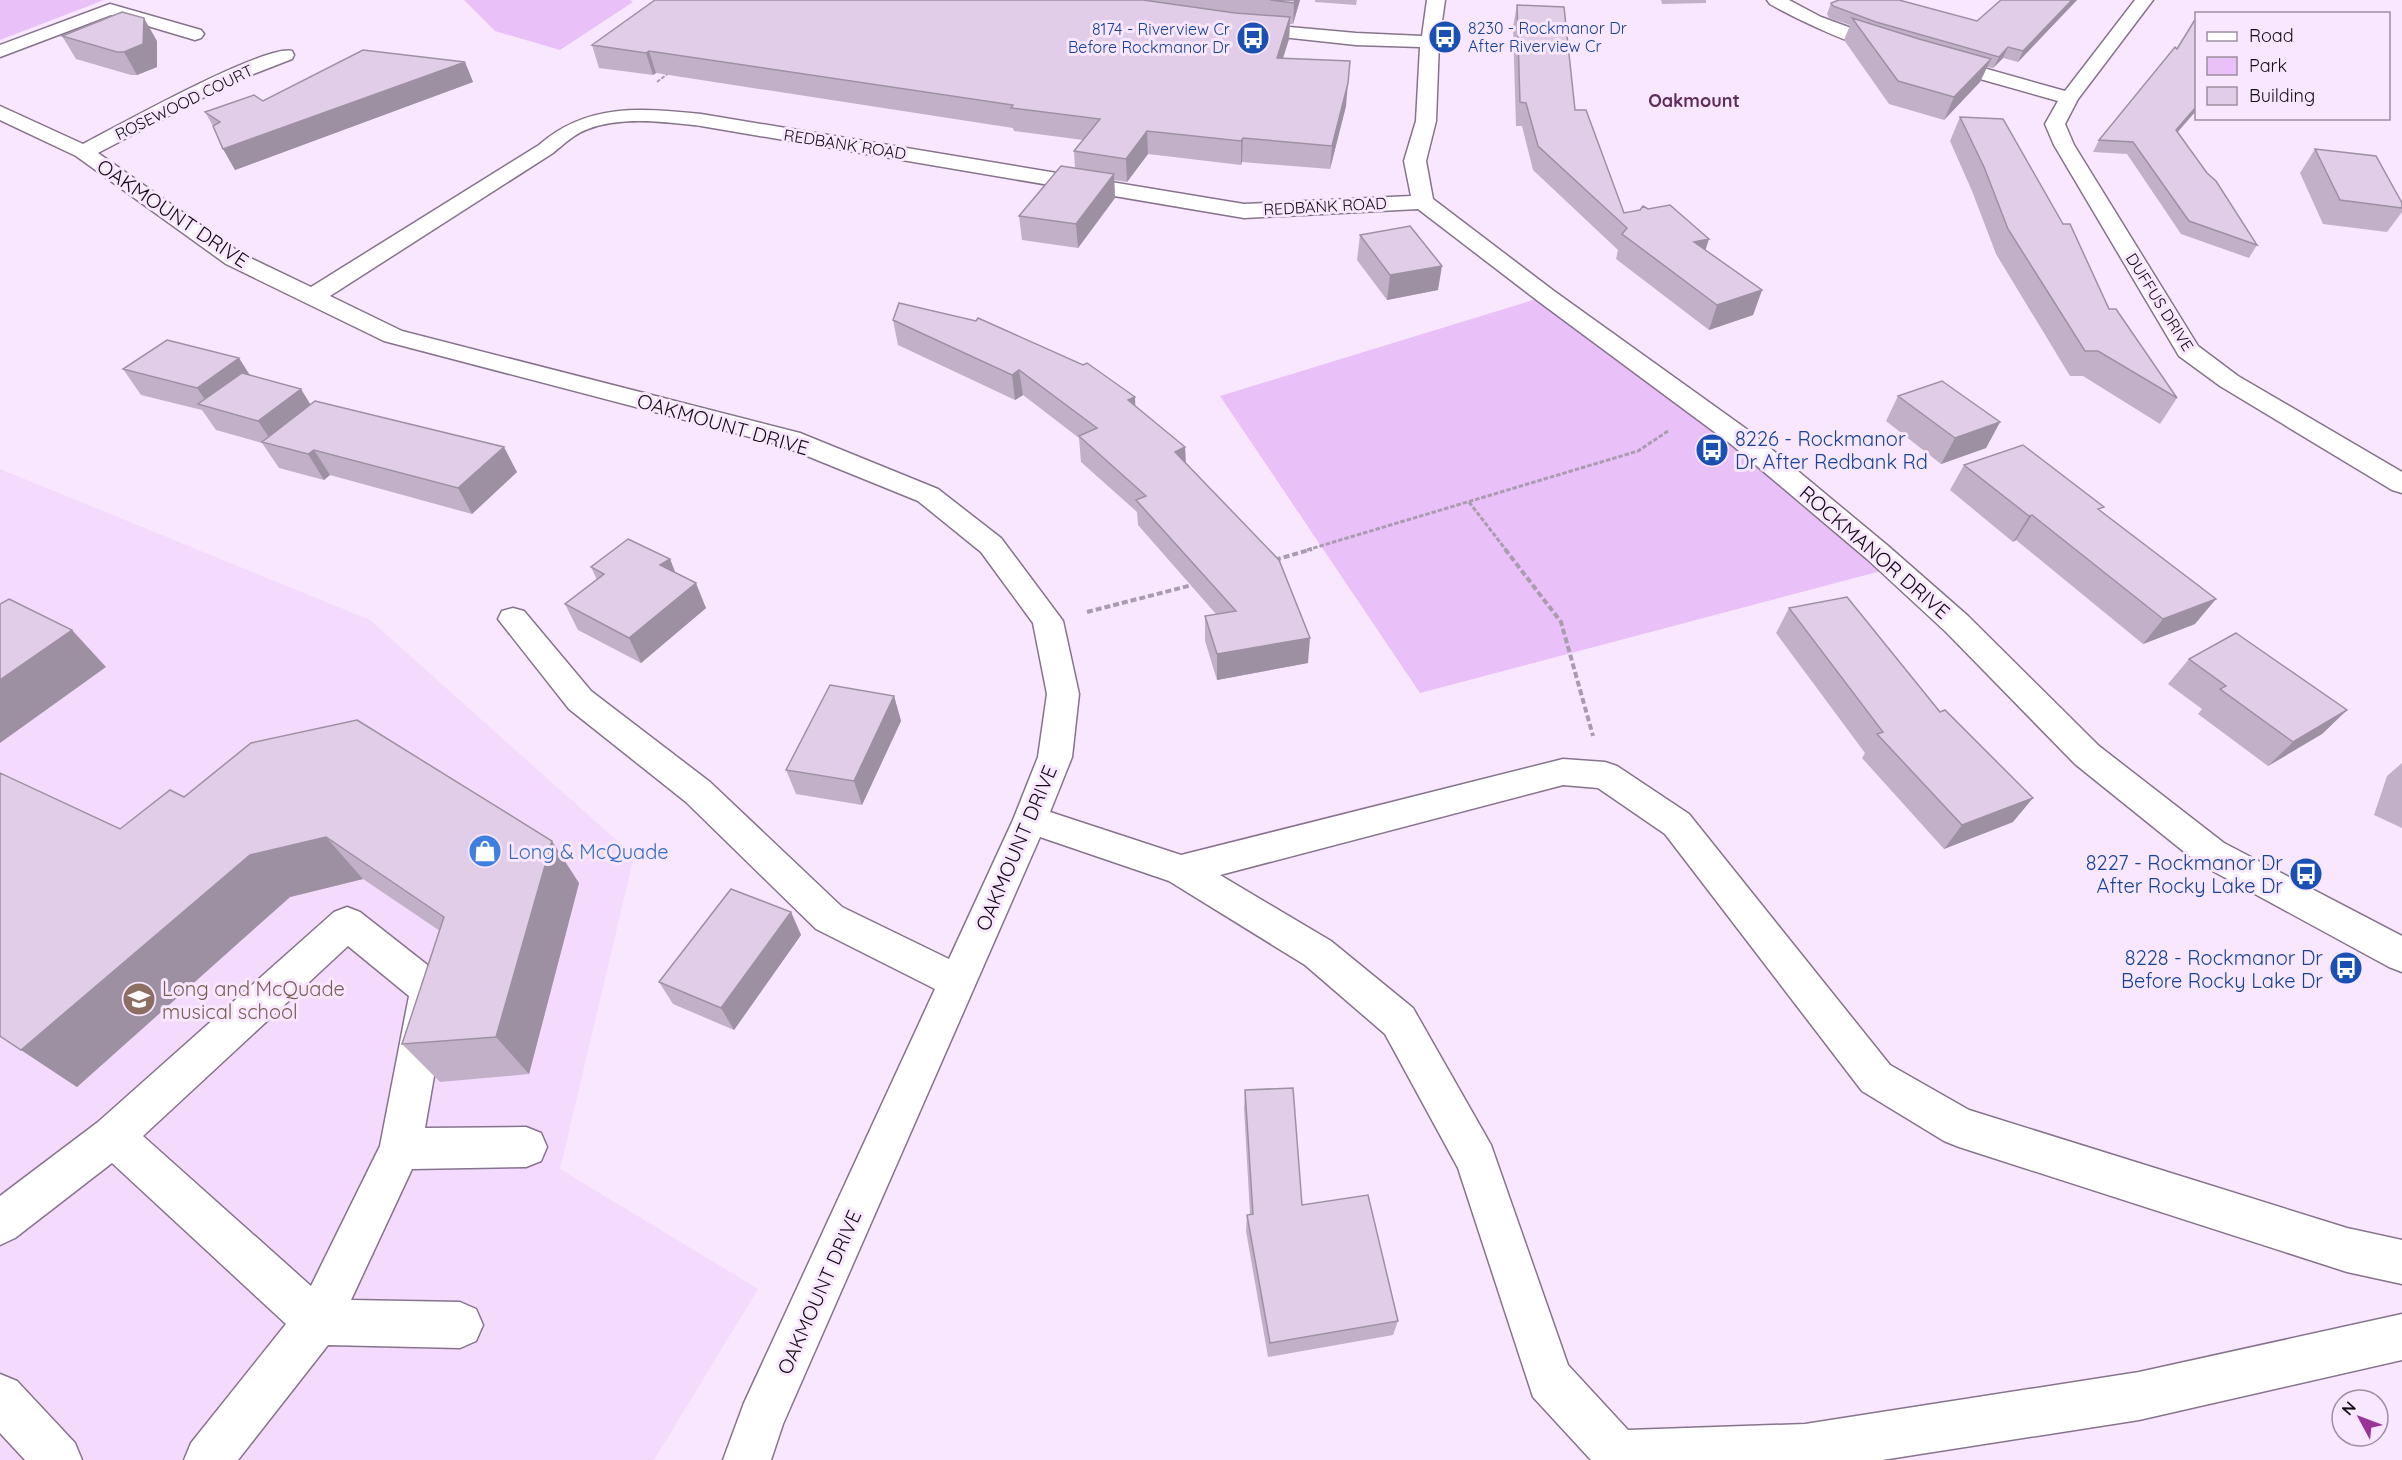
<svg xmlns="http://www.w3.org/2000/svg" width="2402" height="1460" font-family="Quicksand,sans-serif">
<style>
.built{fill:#f4dafd}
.green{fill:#e9c0f7}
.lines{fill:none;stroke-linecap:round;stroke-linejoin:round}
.minor-casing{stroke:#86738d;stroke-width:3}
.major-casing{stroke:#86738d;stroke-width:3}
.path-far2{stroke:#a99cae;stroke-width:2;stroke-dasharray:4 1.5;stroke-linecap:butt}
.path-far1{stroke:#a99cae;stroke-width:3;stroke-dasharray:4.5 2;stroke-linecap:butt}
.path{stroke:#a99cae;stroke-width:4;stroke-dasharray:6 3;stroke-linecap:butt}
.minor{fill:#fff;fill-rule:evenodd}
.major{fill:#fff;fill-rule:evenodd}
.wall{fill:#c2b0c8}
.shaded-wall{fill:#9e90a3}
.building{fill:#e2cde9;stroke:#9e90a3;stroke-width:1.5}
.labels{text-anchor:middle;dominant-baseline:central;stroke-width:6;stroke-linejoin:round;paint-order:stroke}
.far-transit-label{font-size:16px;fill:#164399;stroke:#f8e7fe;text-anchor:start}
.far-street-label{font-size:16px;fill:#120b14;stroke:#f8e7fe}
.far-neighbourhood-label{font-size:18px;font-weight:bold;fill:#5e2c5d;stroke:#f8e7fe}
.street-label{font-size:20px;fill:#120b14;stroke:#f8e7fe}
.transit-label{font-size:20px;fill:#164399;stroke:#f8e7fe;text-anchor:end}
.shop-label{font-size:20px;fill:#366cbe;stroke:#f8e7fe;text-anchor:start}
.education-label{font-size:20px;fill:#785e54;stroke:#f8e7fe;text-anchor:start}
</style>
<rect width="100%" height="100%" fill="#f8e7fe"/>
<path class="built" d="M0,469L370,620L634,856L560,1169L758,1289L654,1460H0Z"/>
<path class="green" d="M0,0H104L0,40Z
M464,0H630L633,2L560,50L495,31Z
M1546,296L1743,452L1881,571L1420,693L1220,396Z"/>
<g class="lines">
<g class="minor-casing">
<path id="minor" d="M1427,0H1445L1439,42L1436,121L1426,161L1433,199L1554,291L1752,433L1887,545L1968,616L2099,746L2224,843L2402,936V972L2389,967L2198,863L2075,764L1946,632L1867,559L1732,445L1538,301L1418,209L1244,218L701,126C666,122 622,116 588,129C574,134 564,144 553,153L330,296L402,331L800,433L938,489L1001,538L1063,621L1079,694L1072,757L1050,812L1181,855L1563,759L1605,762L1617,766L1689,814L1890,1065L1969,1110L2347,1228L2402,1240V1284L2347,1272L1959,1147L1944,1141L1862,1091L1665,834L1598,788L1563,785L1220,875L1331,941L1413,1008L1491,1145L1568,1365L1628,1430L1805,1424L2139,1372L2402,1314V1360L2139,1420L1882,1460H1591L1533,1397L1458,1168L1385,1034L1305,965L1169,881L1040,837L783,1424L771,1460H723L744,1403L935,989L816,929L686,802L569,709L498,619L502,611L513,608L524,611L591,691L710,782L842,907L949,959L1013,820L1038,757L1047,694L1033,623L981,552L918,501L780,445L384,341L226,264L76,156L0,120V106L83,144C116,127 264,44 292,51L294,55L292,59L233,82L98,153L242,254L311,287L539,145C587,103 641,108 701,114L1244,204L1411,196L1404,161L1416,121L1420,47L1356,45L1244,33L1238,32L1235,28L1238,24L1244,23L1356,33L1422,36Z
M1767,0H1789L1821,17L1895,44L1897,48L1895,52C1874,57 1791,16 1770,4Z
M2135,0H2153L2078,99L2065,124L2074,145L2198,346L2238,376L2402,472V493L2392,490L2220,386L2179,356L2054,145L2045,124L2058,101L1934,66L1932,62L1934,58L1941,56L2065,91Z
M110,4L201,30L204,34L201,38L195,40L111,15L0,57V45Z
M347,907L360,912L444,978L449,990L425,1128L526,1127L541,1133L547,1147L541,1161L526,1167L412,1169L351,1300L460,1302L476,1309L483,1325L476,1341L460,1348L328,1345L238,1460H184L191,1443L286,1324L112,1163L15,1238L0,1245V1196L98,1122L334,912ZM348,946L409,996L380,1146L311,1286L143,1136Z"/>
</g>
<g class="major-casing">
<path id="major" d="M0,1374L17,1381L75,1443L82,1460H25L0,1433Z"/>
</g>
<path class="path-far2" d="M657,82L670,72"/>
<path class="path-far1" d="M1469,502L1506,550
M1307,550L1638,451L1668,431"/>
<path class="path" d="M1505,549L1561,622L1593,736
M1275,560L1312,549
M1087,612L1196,584"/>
<use href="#minor" class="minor"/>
<use href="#major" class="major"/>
</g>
<path class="wall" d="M655,0H1300L1293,24H1290L1289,39L1283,58L1346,106L1330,169L1242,162L1241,165L1148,154L1127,182L1114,180L1115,198L1078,248L1022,240L1019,216L1075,168L1074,151L1083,140L1014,131L1013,128L656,73L653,75L599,68L592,45Z
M1315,0H1357L1356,5L1315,2Z
M1661,0H1706V3L1662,4Z
M2077,0L2018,62L2003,58L1993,68L1987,67L1980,82L1944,120L1889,104L1844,40L1850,25L1829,18L1827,14L1831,3L1977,21Z
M1517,5L1575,110L1624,213L1762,290L1753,315L1709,330L1616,259L1618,250L1533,170L1522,126H1516L1513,27Z
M62,36L157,41V67L137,75H131L76,59Z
M465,62L473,82L235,170L213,126L205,112Z
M1960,117L2177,398L2160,424L2083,376H2070L1996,254L1972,191L1950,141Z
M2178,132L2257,245L2249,258L2181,234L2127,154L2093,152L2099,140Z
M2315,149L2402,203V212L2387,232L2323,224L2300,173Z
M1360,235L1438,290L1387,300L1357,260Z
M893,320L1135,397V406L1185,447L1186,463L1308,663L1217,680L1205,641V616L1216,614L1138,525L1137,512L1081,462L1079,438L1023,395L1015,400L898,345Z
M123,369L251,376L310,405L517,472L472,514L330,475L324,480L279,468L262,443L216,430L202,410L141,395Z
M1898,396L2000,422L1986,448L1941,464L1886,421Z
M1964,465L2101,511L2195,624L2143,644L2016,540L2013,542L1950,490Z
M670,559L675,573L706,608L641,663L578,630L565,604L597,580L591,567Z
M1789,608L1940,712L2013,822L1944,849L1862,758L1865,753L1776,633Z
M2189,659L2347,710L2322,734L2268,766L2198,714L2202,709L2168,684Z
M894,696L901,721L862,805L796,794L786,770Z
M2402,763V828L2374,815L2387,776Z
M184,797L579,883L529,1074L440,1082L402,1044L440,931L363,879L290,897L77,1087L0,1036L120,829Z
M791,912L801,935L734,1030L673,1004L659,982Z
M1245,1090L1302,1205L1398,1321L1393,1335L1268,1357L1246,1231L1247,1215L1250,1214L1244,1108Z"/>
<path class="shaded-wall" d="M1295,0H1300L1293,24L1294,3Z
M2072,0H2077L2018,62L2023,51Z
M1290,17L1289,39L1276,80L1277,58Z
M144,18L157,41V67L137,75L124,52Z
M2008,47L2003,58L1993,68L1999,57Z
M649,51L656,73L653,75L646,53Z
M1991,59L1980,82L1944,120L1954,97Z
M1350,61L1346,106L1330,169L1332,146Z
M465,62L473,82L235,170L223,149Z
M2196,107V111L2169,142L2176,130Z
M1147,131L1148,154L1127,182L1126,159Z
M1243,138L1242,162L1241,165V141Z
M1114,174L1115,198L1078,248L1076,224Z
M1709,239L1701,264L1694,242Z
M1442,266L1438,290L1387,300L1390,275Z
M1762,290L1753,315L1709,330L1717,305Z
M239,358L255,383L211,408L197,388Z
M1019,370L1023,395L1015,400L1012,375Z
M301,389L317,415L274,445L258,421Z
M1135,397L1136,422L1128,400Z
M2000,422L1986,448L1941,464L1955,438Z
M504,447L517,472L472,514L458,488Z
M1185,447L1186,473L1175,452Z
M314,450L330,475L324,480L308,454Z
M2032,515L2016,540L2013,542L2029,516Z
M670,559L680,584L660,565Z
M696,583L706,608L641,663L629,638Z
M2216,599L2195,624L2143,644L2163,619Z
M72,630L106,667L0,743V680Z
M1310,638L1308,663L1217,680V654Z
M894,696L901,721L862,805L854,781Z
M2347,710L2322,734L2268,766L2293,742Z
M2033,798L2013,822L1944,849L1962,825Z
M326,837L363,879L290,897L77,1087L21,1050L250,855Z
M552,841L579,883L529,1074L496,1037Z
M791,912L801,935L734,1030L721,1008Z"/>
<path class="building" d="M655,0H1143L1235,13L1290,17L1277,58L1350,61L1348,83L1332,146L1243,138L1241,141L1147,131L1126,159L1074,151L1100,119L1011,108L1013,105L649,51L646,53L592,45Z
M1270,0H1295L1294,3Z
M1839,0H1899L1977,21L2001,0H2072L2023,51L2008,47L1999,57L1876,22L1833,6L1831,3Z
M1517,5L1564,7L1575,110H1586L1624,213L1640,210L1643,206L1648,209L1670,205L1709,239L1694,242L1762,290L1717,305L1622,234L1627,228L1538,146L1526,103L1520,102Z
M122,12L144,18L143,44L124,52H117L62,36Z
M1852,18L1919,39L1991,59L1954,97L1898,81Z
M2196,18V107L2176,130L2207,173L2216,181L2257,245L2189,221L2133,142L2099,140L2175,47L2177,49Z
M363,50L465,62L223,149L213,126L220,122L205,112L254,95L263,101Z
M1960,117L2003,119L2063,224H2070L2109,309H2116L2177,398L2098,351H2085L2008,229L1984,167Z
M2315,149L2376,156L2402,203V208L2340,200Z
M1061,166L1114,174L1076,224L1019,216Z
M1410,226L1442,266L1390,275L1360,235Z
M899,303L976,321L978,318L1083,365L1087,363L1135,397L1128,400L1185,447L1175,452L1279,560L1310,638L1217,654L1205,616L1236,611L1136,500L1146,496L1079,436L1097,428L1019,370L1012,375L893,320Z
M167,340L239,358L197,388L123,369Z
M242,373L301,389L258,421L198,404Z
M1942,381L2000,422L1955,438L1898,396Z
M315,401L504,447L458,488L314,450L308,454L262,442Z
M2023,445L2104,507L2098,509L2216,599L2163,619L2032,515L2029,516L1964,465Z
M628,539L670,559L660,565L696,583L629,638L565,604L604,574L591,567Z
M1847,597L1940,712L1945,710L2033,798L1962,825L1877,734L1883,732L1789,608Z
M9,599L72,630L0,680V604Z
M2236,633L2347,710L2293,742L2220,689L2226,686L2189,659Z
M830,685L894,696L854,781L786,770Z
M357,720L552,841L496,1037L402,1044L444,917L326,837L250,855L21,1050L0,1036V773L120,829L170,790L184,797L251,743Z
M731,889L791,912L721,1008L659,982Z
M1293,1088L1302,1205L1368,1195L1398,1321L1270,1343L1247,1215L1253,1214L1245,1090Z"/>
<defs>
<g id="bus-disc" transform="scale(1.725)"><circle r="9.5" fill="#1a4fb4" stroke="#f8e7fe"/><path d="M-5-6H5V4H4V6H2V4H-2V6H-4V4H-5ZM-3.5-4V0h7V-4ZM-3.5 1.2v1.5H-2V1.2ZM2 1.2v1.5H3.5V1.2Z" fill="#fff"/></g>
<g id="shop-disc" transform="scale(1.725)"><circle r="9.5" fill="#3f7fe0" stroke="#f8e7fe"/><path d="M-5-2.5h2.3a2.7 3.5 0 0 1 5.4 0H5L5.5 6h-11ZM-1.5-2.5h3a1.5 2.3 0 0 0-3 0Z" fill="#fff"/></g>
<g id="school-disc" transform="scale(1.725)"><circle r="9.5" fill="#8d6e63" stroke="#f8e7fe"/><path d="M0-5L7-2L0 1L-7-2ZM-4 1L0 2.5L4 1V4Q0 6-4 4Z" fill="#fff"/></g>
</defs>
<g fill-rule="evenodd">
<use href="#bus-disc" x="1445" y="37"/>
<use href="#bus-disc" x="1253" y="38"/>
<use href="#bus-disc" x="1712" y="450"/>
<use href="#shop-disc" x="485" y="851"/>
<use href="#bus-disc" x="2306" y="874"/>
<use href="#bus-disc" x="2346" y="968"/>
<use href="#school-disc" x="139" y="999"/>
</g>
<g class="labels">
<g class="far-transit-label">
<text x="1468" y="28">8230 - Rockmanor Dr<tspan x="1468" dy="18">After Riverview Cr</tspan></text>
<text x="1230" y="29" text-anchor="end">8174 - Riverview Cr<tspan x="1230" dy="18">Before Rockmanor Dr</tspan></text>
</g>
<g class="far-street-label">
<text transform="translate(184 102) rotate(-26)">ROSEWOOD COURT</text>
<text transform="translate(845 144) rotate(9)">REDBANK ROAD</text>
<text transform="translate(1325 206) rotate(-3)">REDBANK ROAD</text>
<text transform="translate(2160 302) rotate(58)">DUFFUS DRIVE</text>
</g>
<g class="far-neighbourhood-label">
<text x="1694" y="100">Oakmount</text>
</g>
<g class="street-label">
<text transform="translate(173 213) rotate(34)">OAKMOUNT DRIVE</text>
<text transform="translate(723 424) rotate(16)">OAKMOUNT DRIVE</text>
<text transform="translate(1875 552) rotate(41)">ROCKMANOR DRIVE</text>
<text transform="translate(1016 848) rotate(-67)">OAKMOUNT DRIVE</text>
<text transform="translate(819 1292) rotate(-66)">OAKMOUNT DRIVE</text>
</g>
<g class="transit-label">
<text x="1735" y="438" text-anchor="start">8226 - Rockmanor<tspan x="1735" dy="23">Dr After Redbank Rd</tspan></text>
<text x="2283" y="862">8227 - Rockmanor Dr<tspan x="2283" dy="23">After Rocky Lake Dr</tspan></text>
<text x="2323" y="957">8228 - Rockmanor Dr<tspan x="2323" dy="23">Before Rocky Lake Dr</tspan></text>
</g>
<g class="shop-label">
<text x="508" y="851">Long &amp; McQuade</text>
</g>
<g class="education-label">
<text x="162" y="988">Long and McQuade<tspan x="162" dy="23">musical school</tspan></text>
</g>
</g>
<rect x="2195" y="12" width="195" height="108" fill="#f8e7fe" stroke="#9c8fa0" stroke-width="1.5"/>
<rect x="2207" y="32" width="30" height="9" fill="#ffffff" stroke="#9c8fa0" stroke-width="1.5"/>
<text x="2249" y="42" font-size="18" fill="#120b14">Road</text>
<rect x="2207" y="57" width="30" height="18" fill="#e9c0f7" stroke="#9c8fa0" stroke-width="1.5"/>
<text x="2249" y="72" font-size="18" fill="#120b14">Park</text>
<rect x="2207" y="87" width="30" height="18" fill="#e2cde9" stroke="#9c8fa0" stroke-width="1.5"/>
<text x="2249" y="102" font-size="18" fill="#120b14">Building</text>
<g transform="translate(2360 1418) rotate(311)"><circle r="28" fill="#f8e7fe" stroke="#9c8fa0" stroke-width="1.5"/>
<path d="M0-4.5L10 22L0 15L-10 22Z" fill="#993398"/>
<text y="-9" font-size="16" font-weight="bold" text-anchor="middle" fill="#120b14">N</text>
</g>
</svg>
